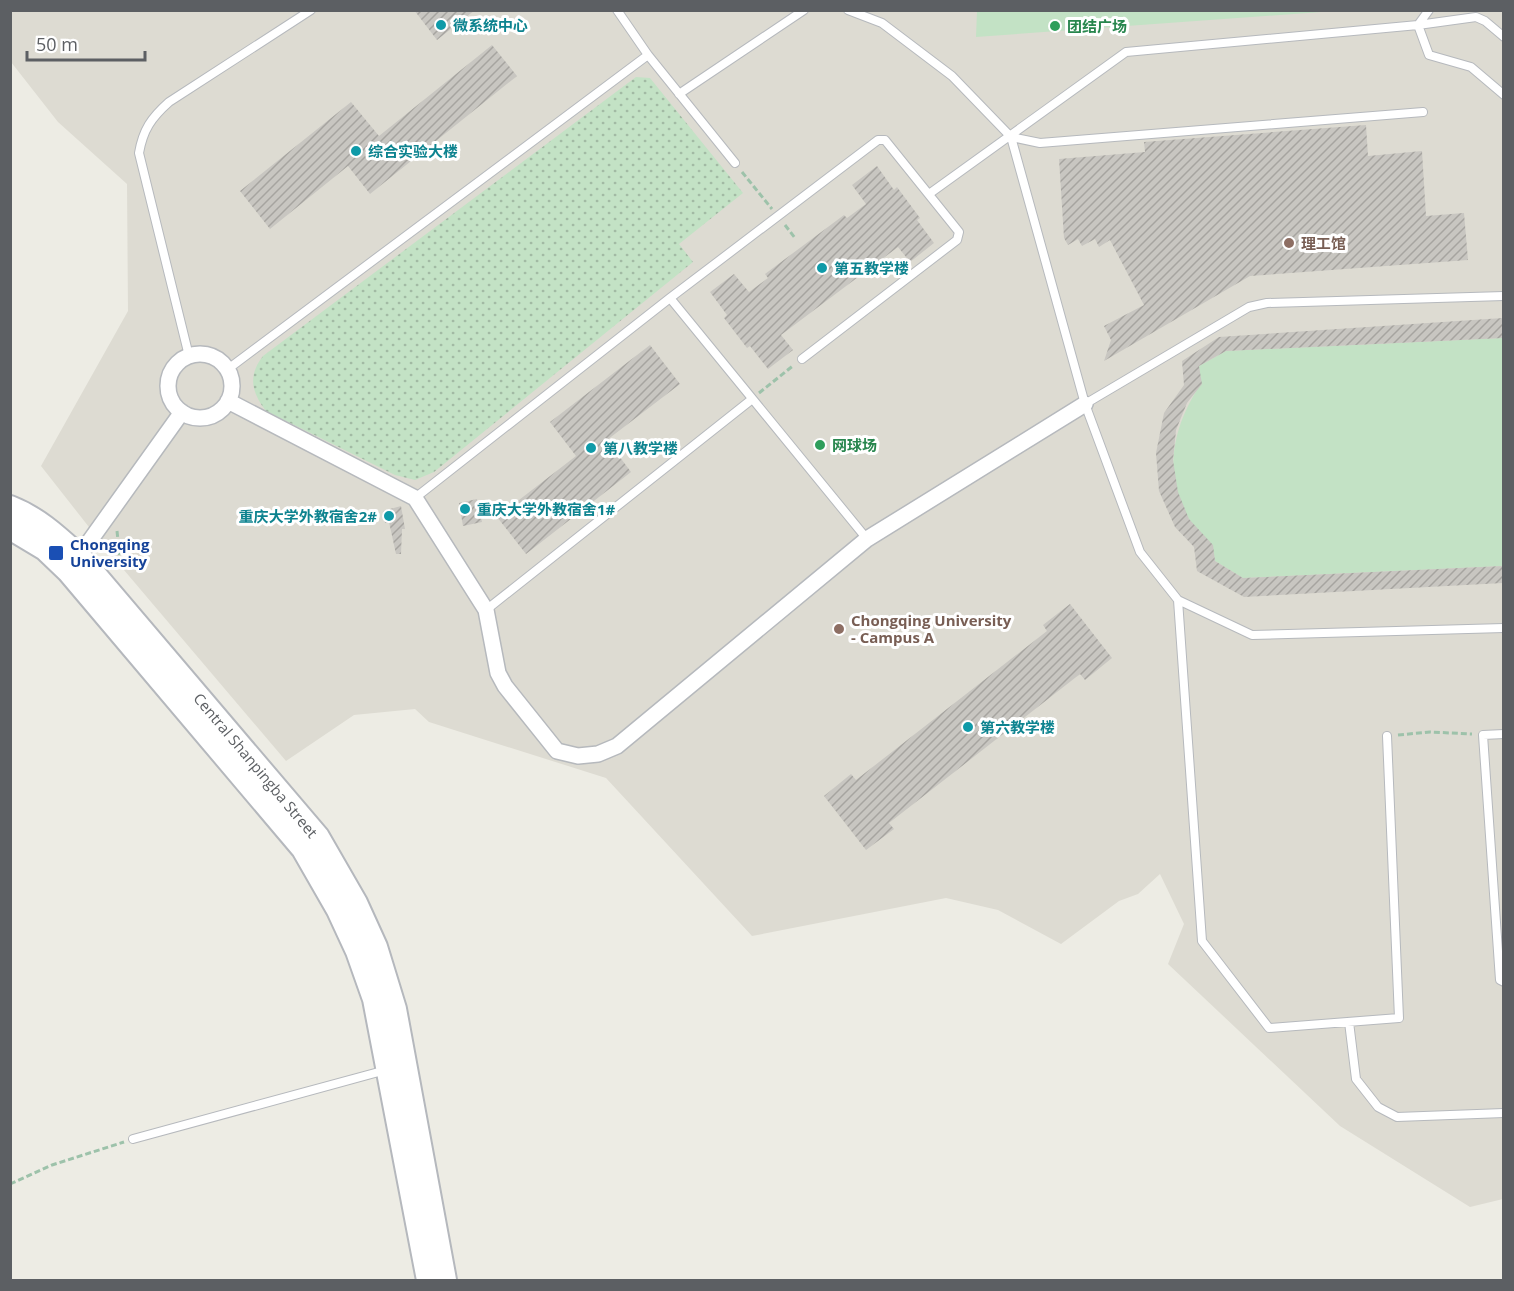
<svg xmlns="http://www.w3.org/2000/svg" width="1514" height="1291" font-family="'Open Sans','Noto Sans SC',sans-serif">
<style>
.education{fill:#dddbd2}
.garden{fill:url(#garden-dots)}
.pitch{fill:#c3e2c5}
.building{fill:url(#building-hatch)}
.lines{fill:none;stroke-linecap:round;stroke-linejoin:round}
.service-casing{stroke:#b6b9bd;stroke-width:10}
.minor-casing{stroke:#b6b9bd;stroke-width:18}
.secondary-casing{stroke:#b5b8bd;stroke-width:26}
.path{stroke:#9dc2aa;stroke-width:3;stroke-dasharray:6 3;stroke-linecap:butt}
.service{stroke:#fff;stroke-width:8}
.minor{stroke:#fff;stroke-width:15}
.secondary{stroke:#fff;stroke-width:22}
.culture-dot{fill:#0f9aa8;stroke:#fff;stroke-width:2}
.leisure-dot{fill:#2e9e5b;stroke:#fff;stroke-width:2}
.education-dot{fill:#8d6e63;stroke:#fff;stroke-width:2}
.transit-dot{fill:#1a4fb4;stroke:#fff;stroke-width:2}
.labels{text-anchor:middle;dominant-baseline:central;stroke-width:6;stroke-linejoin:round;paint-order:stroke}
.culture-label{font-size:15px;font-weight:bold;fill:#0d838f;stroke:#fff;text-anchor:start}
.leisure-label{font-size:15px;font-weight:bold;fill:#27864d;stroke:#fff;text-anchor:start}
.education-label{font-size:15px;font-weight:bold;fill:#785e54;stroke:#fff;text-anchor:start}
.transit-label{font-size:15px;font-weight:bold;fill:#164399;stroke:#fff;text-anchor:start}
.street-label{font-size:15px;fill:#5c5f63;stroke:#fff}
</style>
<defs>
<pattern id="garden-dots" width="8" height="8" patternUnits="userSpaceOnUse" patternTransform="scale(1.5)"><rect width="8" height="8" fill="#c3e2c5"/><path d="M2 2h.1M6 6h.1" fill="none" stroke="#a2baa4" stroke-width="1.8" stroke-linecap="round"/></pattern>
<pattern id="building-hatch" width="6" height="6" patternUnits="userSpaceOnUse" patternTransform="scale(1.5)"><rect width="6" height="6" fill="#c8c6c1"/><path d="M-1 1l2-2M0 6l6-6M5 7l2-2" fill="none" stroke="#a6a4a0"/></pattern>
</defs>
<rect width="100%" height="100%" fill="#edece4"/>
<path class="education" d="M11,10L1503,11V1199L1470,1207L1340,1126L1168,964L1184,924L1160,874L1138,894L1119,901L1061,944L998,910L946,898L752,936L606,778L429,722L415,709L354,715L286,761L107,550L41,466L128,311L127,184L58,122L11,62Z"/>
<path class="garden" d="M636,77L650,78L743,193L679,244L693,262L434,472L415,480L395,475L266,411C251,392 248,375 263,356Z"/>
<path class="pitch" d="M977,11V10L1335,11L976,37Z
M1503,338V566L1243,578L1215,561C1212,536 1201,537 1189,519C1161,475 1174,423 1201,384L1199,366L1226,351Z"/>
<path class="building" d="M414,10H475L437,40Z
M492,45L517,76L370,194L348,166L270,229L240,191L351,102L379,136Z
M1366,125L1368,156L1422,151L1426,216L1464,213L1468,260L1250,276L1104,361L1111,340L1104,326L1144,305L1110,240L1099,247L1095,239L1082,246L1078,239L1068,245L1064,238L1059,159L1145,152L1144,142Z
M877,166L894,190L897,187L920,218L917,220L934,243L910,262L898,247L781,335L793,350L768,369L750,346L747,348L724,318L727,315L710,292L734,274L749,292L768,278L765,274L844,215L847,218L866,204L852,185Z
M1503,318V338L1226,351L1199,366L1202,384L1187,403L1176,430L1173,460L1178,492L1189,519L1213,545L1215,561L1243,578L1503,566V583L1244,597L1197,571L1194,547L1175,527L1159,491L1156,453L1164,413L1184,385L1182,361L1219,337Z
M650,345L680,384L607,440L631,472L526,554L497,517L576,456L550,422Z
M477,499L482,522L463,526L459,503Z
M401,506L405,529H402L401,554H396L389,522L385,523L383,511Z
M1070,604L1112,658L1085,680L1080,674L889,823L894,829L866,850L824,796L851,774L856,780L1047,631L1043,625Z"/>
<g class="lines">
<g class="service-casing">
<path id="service" d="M617,10L648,55L735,163
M848,10L882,23L952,76L1011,137L1085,404L1140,552L1178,600L1252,635L1504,628
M1429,10L1418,25L1429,55L1471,67L1504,95
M679,94L804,10
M1011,137L1040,143L1423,112
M929,194L1126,52L1418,25L1476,17L1485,21L1504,37
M670,298L867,539
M189,356L139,153C143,130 151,118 169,102L311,10
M228,369L648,55
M1085,404L1249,307L1267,303L1504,296
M415,498L670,298L878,140H885L959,232L957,240L802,359
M1178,600L1202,941L1269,1028L1399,1018L1387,736
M486,610L751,400
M1504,734L1483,735L1500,980L1504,982
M1349,1022L1356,1079L1378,1107L1397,1117L1504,1113
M133,1139L386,1070"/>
</g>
<g class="minor-casing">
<path id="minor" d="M168 386a32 32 0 1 1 64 0a32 32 0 1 1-64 0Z
M228,401L415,498L486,610L498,673L505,686L557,751L578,756L598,754L617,746L867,539L1085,404
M74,563L182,412"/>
</g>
<g class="secondary-casing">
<path id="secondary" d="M10,507C38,518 58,537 79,556L318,837L356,903L376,947L395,1009L445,1280
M10,528L45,549L68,571L303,849L338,910L357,951L374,999L428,1280"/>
</g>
<path class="path" d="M742,172L772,209
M785,225L795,238
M759,393L794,365
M117,531L120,560
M1398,735L1430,732L1472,734
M10,1184L52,1165L124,1142"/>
<use href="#service" class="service"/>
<use href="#minor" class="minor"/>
<use href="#secondary" class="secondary"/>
</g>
<g class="culture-dot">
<circle cx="441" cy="25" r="6"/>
<circle cx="356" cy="151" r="6"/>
<circle cx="822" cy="268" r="6"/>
<circle cx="591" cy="448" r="6"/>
<circle cx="465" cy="509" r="6"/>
<circle cx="389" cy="516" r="6"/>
<circle cx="968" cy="727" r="6"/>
</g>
<g class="leisure-dot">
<circle cx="1055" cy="26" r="6"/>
<circle cx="820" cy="445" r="6"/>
</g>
<g class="education-dot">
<circle cx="1289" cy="243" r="6"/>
<circle cx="839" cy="629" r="6"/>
</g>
<rect class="transit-dot" x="48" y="545" width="16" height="16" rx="3"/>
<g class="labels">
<g class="culture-label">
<text x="453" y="25">微系统中心</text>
<text x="368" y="151">综合实验大楼</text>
<text x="834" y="268">第五教学楼</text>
<text x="603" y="448">第八教学楼</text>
<text x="477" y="509">重庆大学外教宿舍1#</text>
<text x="377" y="516" text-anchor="end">重庆大学外教宿舍2#</text>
<text x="980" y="727">第六教学楼</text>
</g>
<g class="leisure-label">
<text x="1067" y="26">团结广场</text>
<text x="832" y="445">网球场</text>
</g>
<g class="education-label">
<text x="1301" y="243">理工馆</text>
<text x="851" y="620">Chongqing University<tspan x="851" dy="17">- Campus A</tspan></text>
</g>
<g class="transit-label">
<text x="70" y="544">Chongqing<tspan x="70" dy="17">University</tspan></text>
</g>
<g class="street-label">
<text transform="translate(256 765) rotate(50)">Central Shanpingba Street</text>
</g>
</g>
<rect width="1514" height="1291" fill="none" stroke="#5c5f63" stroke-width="24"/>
<path d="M27 51v9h118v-9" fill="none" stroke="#5c5f63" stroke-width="3"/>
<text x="36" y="51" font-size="18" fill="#5c5f63" stroke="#ffffff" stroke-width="4.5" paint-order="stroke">50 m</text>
</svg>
